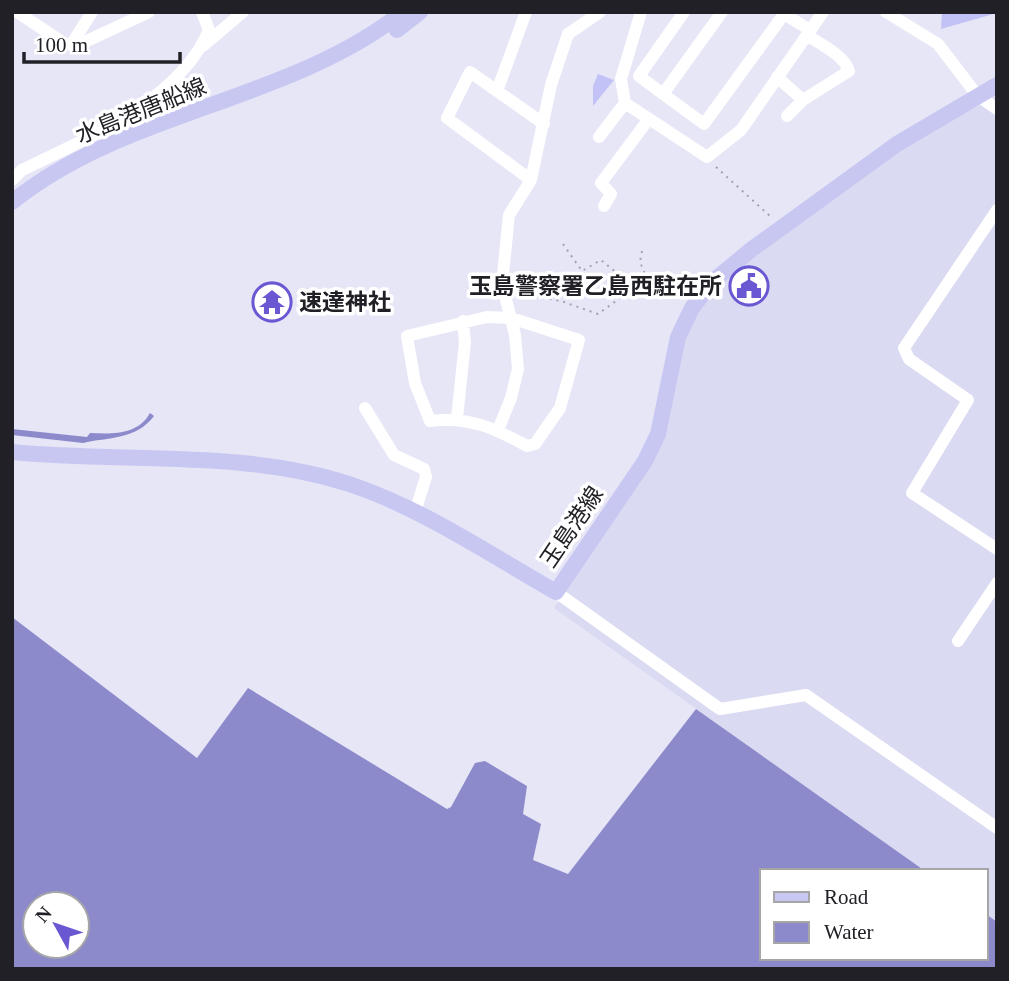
<svg xmlns="http://www.w3.org/2000/svg" width="1009" height="981" font-family="'Times New Roman','Noto Sans JP',serif">
<style>
.built{fill:#dadaf2}
.green{fill:#c2c2f6}
.water{fill:#8c8acb;fill-rule:evenodd}
.lines{fill:none;stroke-linecap:round;stroke-linejoin:round}
.path{stroke:#a2a2af;stroke-width:2;stroke-dasharray:2 5;stroke-linecap:butt}
.minor{stroke:#fff;stroke-width:12}
.major{stroke:#c8c7f2;stroke-width:16}
.labels{text-anchor:middle;dominant-baseline:central;stroke-width:7;stroke-linejoin:round;paint-order:stroke}
.street-label{font-size:23px;fill:#202026;stroke:#fff}
.poi-label{font-size:23px;font-weight:bold;fill:#202026;stroke:#fff;text-anchor:end}
</style>
<rect width="100%" height="100%" fill="#e6e6f7"/>
<path class="built" d="M997,97V922L986,914V871H925L554,608L649,465L683,338L697,312L717,286L871,168L944,123Z"/>
<path class="green" d="M942,12H997V13L941,29Z
M598,74L614,80L593,106V86Z"/>
<path class="water" d="M150,413L154,416C136,440 108,437 83,443L12,435V429L87,437L90,433C113,434 138,435 150,413Z
M12,617L197,758L248,688L447,809L451,807L475,763L485,761L527,786L523,814L541,824L533,860L568,874L696,709L925,871H762V958H986V914L997,922V969H12ZM35,904H77V946H35Z"/>
<g class="lines">
<path class="path" d="M716,167L771,217
M563,244L582,271L601,260L635,288L652,277L656,278L680,299
M642,251L640,262L647,279
M515,293L561,301L598,314L634,288"/>
<path class="minor" d="M17,12L64,43L76,46L149,12
M641,12L621,79L625,103L707,157L741,130L823,12
M684,12L639,76L663,94L722,12
M886,12L938,44L977,95L997,109
M71,45L92,12
M203,46L243,12
M777,77L803,100L849,71C844,55 820,44 807,35
M497,91L526,12
M663,94L704,124L784,14L810,30
M787,116L803,100
M599,137L625,103
M12,180L22,170C86,139 180,100 209,30L202,12
M531,180L447,118L470,72L544,124
M604,206L611,194L601,183L648,120
M997,210L904,348L909,359L968,400L912,493L997,549
M487,317L511,318L579,340L560,408L535,444L527,446C494,428 469,416 430,421L415,383L407,336Z
M365,408L394,455L424,469L426,477L415,512
M457,418L465,342L463,321
M498,430L511,398L518,369L515,335L502,284L509,215L531,180L551,85L568,34L600,12
M556,592L720,709L806,695L997,828
M958,641L997,583"/>
<path class="major" d="M397,30L420,12
M12,202C126,110 287,103 403,12
M12,452C123,463 242,449 349,484C422,508 489,554 556,592L645,461L658,434L678,337L692,308L712,282L752,249L897,144L997,85"/>
</g>
<defs>
<g id="civic-ring" transform="scale(2.0125)"><circle r="9.5" fill="#fff" stroke="#6a58d2" stroke-width="1.5"/><path d="M-.6-6.5H3V-4.5H.6V-3L4-1V1h2V6H-6V1h2V-1L-.6-3ZM-1.2 2.5V6h2.4V2.5Z" fill="#6a58d2"/></g>
<g id="temple-ring" transform="scale(2.0125)"><circle r="9.5" fill="#fff" stroke="#6a58d2" stroke-width="1.5"/><path d="M0-6L5-2H3V0L6.5 2.5H4V6H1.5V3h-3V6H-4V2.5H-6.5L-3 0V-2H-5Z" fill="#6a58d2"/></g>
</defs>
<g fill-rule="evenodd">
<use href="#civic-ring" x="749" y="286"/>
<use href="#temple-ring" x="272" y="302"/>
</g>
<g class="labels">
<g class="street-label">
<text transform="translate(141 111) rotate(-22)">水島港唐船線</text>
<text transform="translate(572 527) rotate(-56)">玉島港線</text>
</g>
<g class="poi-label">
<text x="722" y="286">玉島警察署乙島西駐在所</text>
<text x="299" y="302" text-anchor="start">速達神社</text>
</g>
</g>
<rect width="1009" height="981" fill="none" stroke="#202026" stroke-width="28"/>
<rect x="760" y="869" width="228" height="91" fill="#ffffff" stroke="#a6a6a8" stroke-width="2"/>
<rect x="774" y="892" width="35" height="10" fill="#c8c7f2" stroke="#a6a6a8" stroke-width="2"/>
<text x="824" y="904" font-size="21" fill="#202026">Road</text>
<rect x="774" y="922" width="35" height="21" fill="#8c8acb" stroke="#a6a6a8" stroke-width="2"/>
<text x="824" y="939" font-size="21" fill="#202026">Water</text>
<g transform="translate(56 925) rotate(310)"><circle r="33" fill="#ffffff" stroke="#a6a6a8" stroke-width="2"/>
<path d="M0-5L12 26L0 18L-12 26Z" fill="#6a58d2"/>
<text y="-10" font-size="19" font-weight="bold" text-anchor="middle" fill="#202026">N</text>
</g>
<path d="M24 52v10h156v-10" fill="none" stroke="#202026" stroke-width="3.5"/>
<text x="35" y="52" font-size="21" fill="#202026" stroke="#ffffff" stroke-width="5" paint-order="stroke">100 m</text>
</svg>
